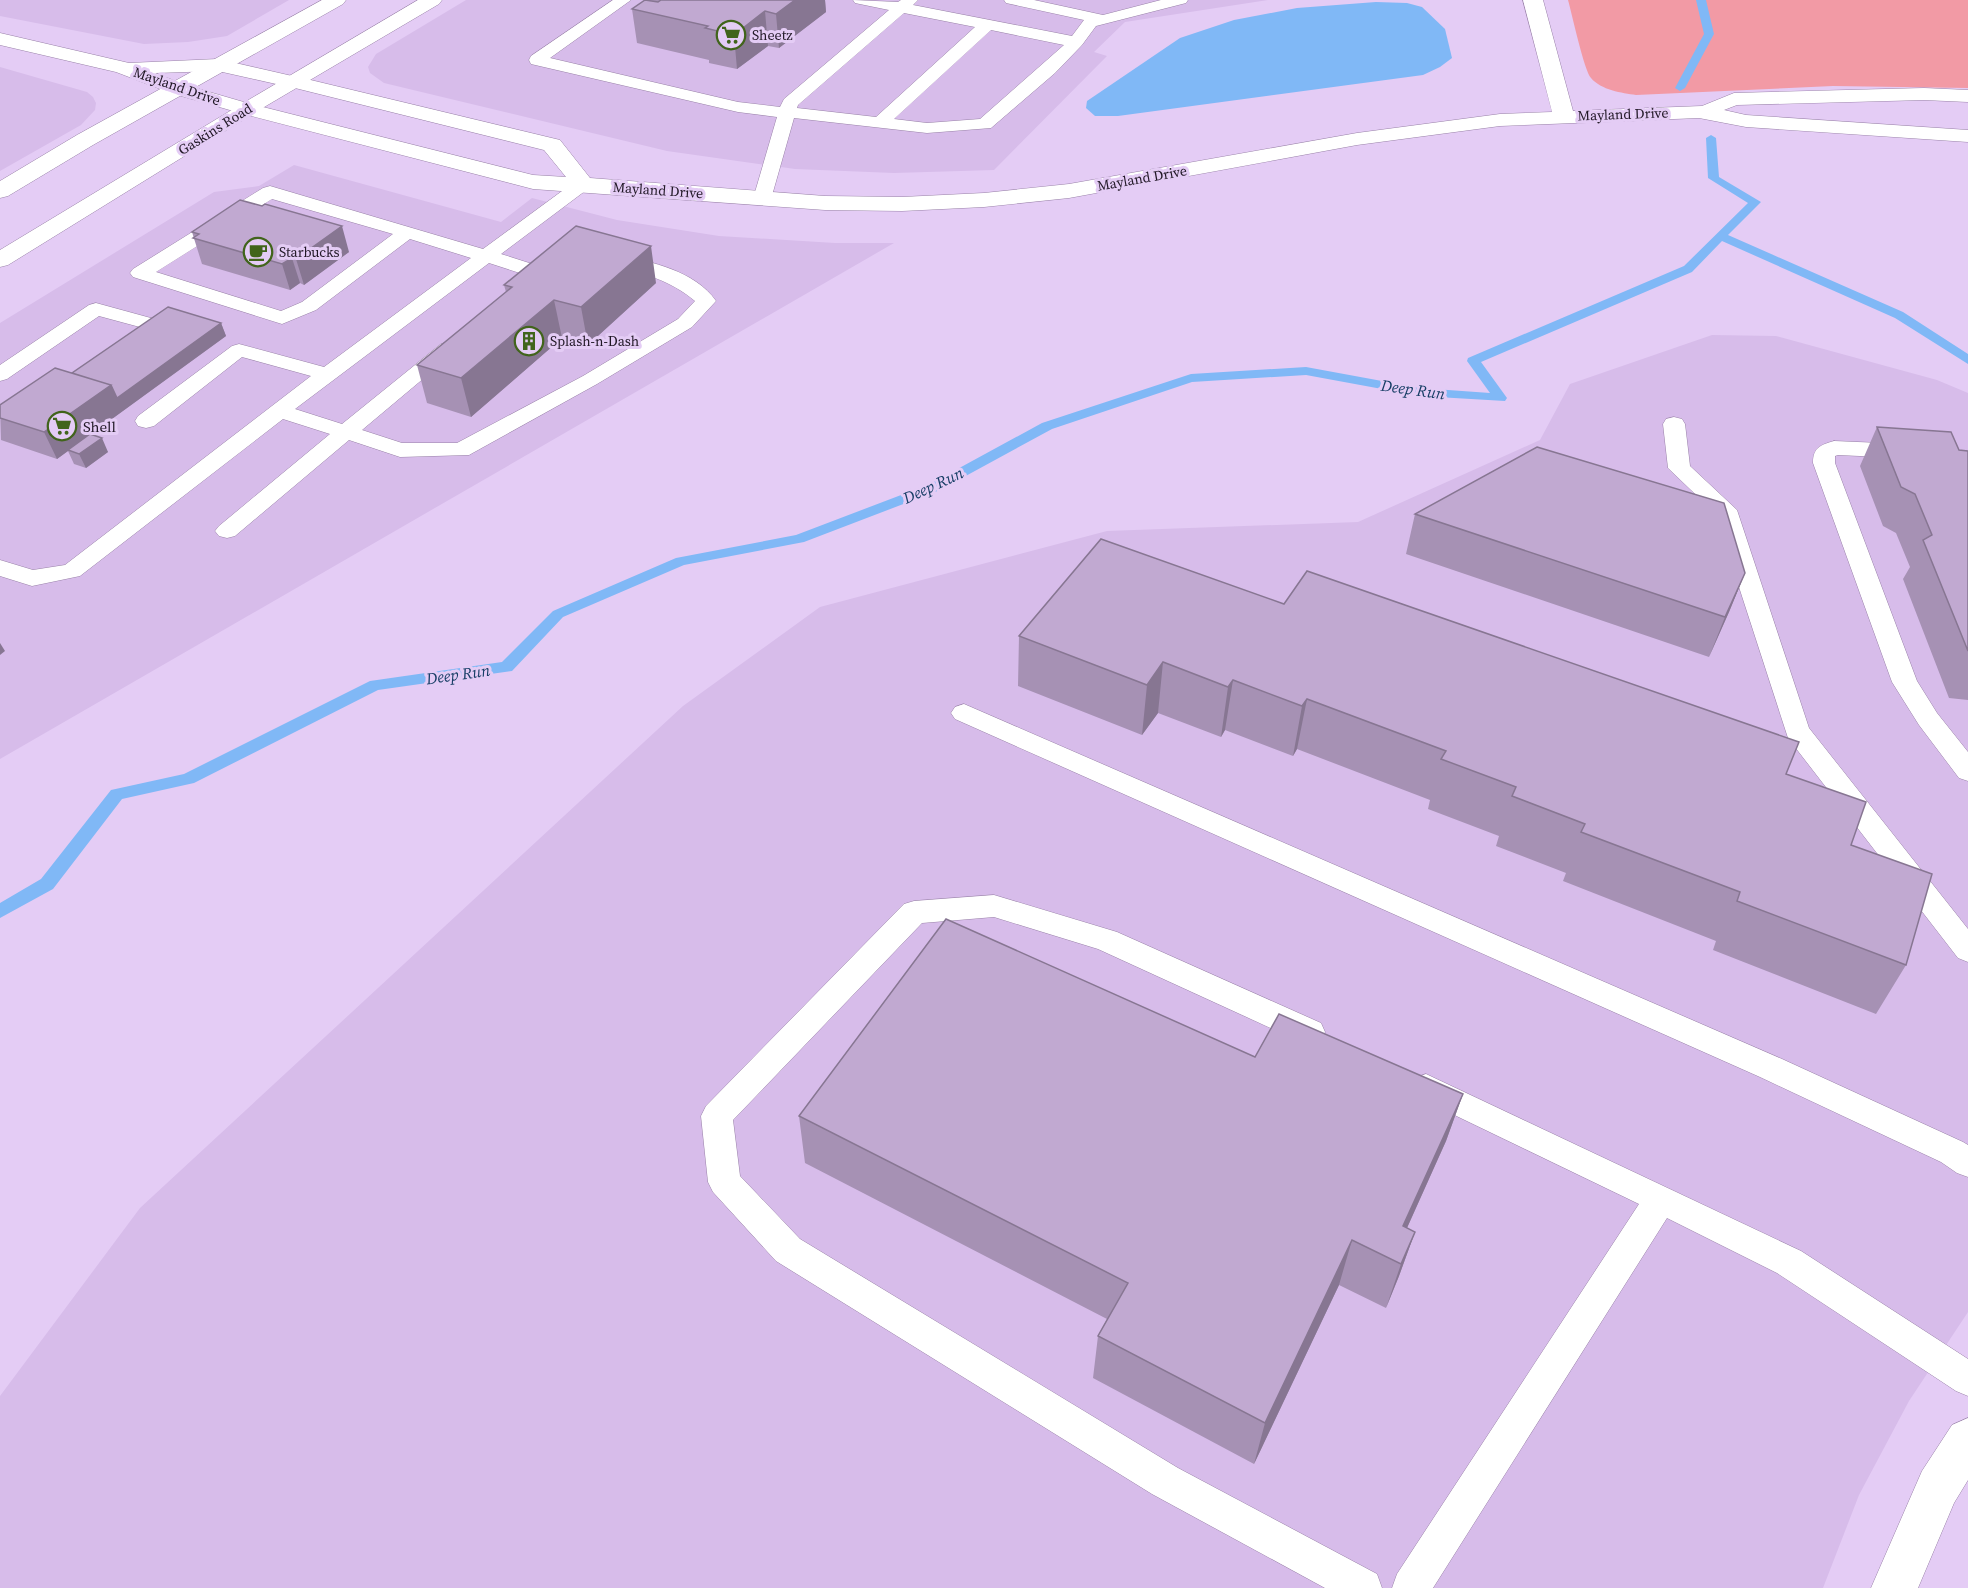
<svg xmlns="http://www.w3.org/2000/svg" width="1968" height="1588" font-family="'Source Serif 4',serif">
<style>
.built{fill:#d7bcea}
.green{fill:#f29aa5}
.water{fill:#80b8f6}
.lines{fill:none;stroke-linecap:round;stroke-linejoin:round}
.stream{fill:#80b8f6;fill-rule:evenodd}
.lane-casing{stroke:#9982a8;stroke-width:1}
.street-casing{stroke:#9982a8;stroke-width:1}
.secondary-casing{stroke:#9982a8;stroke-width:1}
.primary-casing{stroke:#9982a8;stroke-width:1}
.lane{fill:#fff;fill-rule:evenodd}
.street{fill:#fff;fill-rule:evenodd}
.secondary{fill:#fff;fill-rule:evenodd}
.primary{fill:#fff;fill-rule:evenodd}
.wall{fill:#a691b4}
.shaded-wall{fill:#877692}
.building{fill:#c1a9d1;stroke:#877692;stroke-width:1.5}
.labels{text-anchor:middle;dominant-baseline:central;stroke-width:6;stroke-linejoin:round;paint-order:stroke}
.far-poi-label{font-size:14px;fill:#201725;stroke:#e4ccf5;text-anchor:start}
.far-street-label{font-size:14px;fill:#201725;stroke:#e4ccf5}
.poi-label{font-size:15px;fill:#201725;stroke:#e4ccf5;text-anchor:start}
.water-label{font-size:16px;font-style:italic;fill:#163d65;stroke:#e4ccf5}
</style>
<rect width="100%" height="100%" fill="#e4ccf5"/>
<path class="built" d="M0,0H289L227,36L188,42L144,44L0,16Z
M466,0H1268L1125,22L1094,52L1107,56L994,170L894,173L795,169L667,151L384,83L370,73L368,67L376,54Z
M0,67L87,92L93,97L96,103L95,110L81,125L0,171Z
M294,165L501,222L532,198L617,220L719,236L835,243H894L0,759V323L214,192L259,186Z
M1712,335L1776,336L1937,380L1968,393V1312L1909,1401L1859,1495L1823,1588H0V1396L140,1208L683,706L820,607L1107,531L1358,522L1540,440L1570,384Z"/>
<path class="green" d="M1568,0H1968V88L1833,86L1636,95C1622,93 1601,90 1591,78C1584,70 1572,14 1568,0Z"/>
<path class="water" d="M1376,2L1407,3L1422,7L1445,29L1452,58L1440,67L1423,75L1118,116H1095L1086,108L1087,101L1180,38L1234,20L1297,8Z"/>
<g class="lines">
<path class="stream" d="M1696,0H1706L1714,34L1685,88L1680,91L1675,88L1704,34Z
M1711,135L1716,138L1719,177L1761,202L1728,235L1903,312L1968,354V364L1895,318L1722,241L1692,272L1481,362L1507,398L1505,401L1420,396L1306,375L1192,382L1052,429L940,490L804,542L684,565L563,617L512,671L378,690L194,783L122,799L53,889L0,918V903L41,879L111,790L184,774L370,681L502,662L553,611L676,558L796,535L930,484L1042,423L1191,374L1306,367L1420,388L1490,393L1467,361L1468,358L1684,266L1748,203L1708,178L1706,138Z"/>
<g class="lane-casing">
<path id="lane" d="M613,0H631L550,58L738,102L780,107L784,99L889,10L855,3L853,0L898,2L901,0H918L913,5L1072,36L1084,20L1006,3L1004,0H1034L1103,15L1161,0H1188L1186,3L1096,26L1082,45L1055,73L991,128L927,133L794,118L771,199L769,203H755L753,199L777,117L738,112L531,64L529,60L531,56ZM904,13L975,27L876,117L797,108L798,105ZM991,30L1064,45L980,119L927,123L894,119Z
M583,178L589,180L592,184L589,188L501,254L548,269L551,273C543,284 530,293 517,290L514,286L526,275L489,263L295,409L342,424L441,344L448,342L455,344L458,348L455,352L362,430L402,443H457L583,376L678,319L695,301C670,280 643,273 612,265L609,261L612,257L619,255C652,262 695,271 716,301L692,327L597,384L469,455L400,457L349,440L235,536L227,538L219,536L215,531L219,526L330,434L283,419L80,576L32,586L0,576V560L33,570L65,565L311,376L242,357L154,426L146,428L138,426L135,421L138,416L232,346L239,344L324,367L471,258L410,239L316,310L282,324L133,277L130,273L133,269L263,188L270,186L483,249L577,180ZM272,199L393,234L302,302L281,311L156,272Z
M96,303L169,323L172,327L169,331L162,333L99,316L7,379L0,381V365L89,305Z
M1674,417L1682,419L1685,424L1690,466L1737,510L1809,728L1968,929V962L1958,958L1788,738L1715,513L1668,468L1663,424L1666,419Z
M1834,441L1904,444L1912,446L1915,451L1912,456L1904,458L1838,455L1835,456V463L1917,681L1937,713L1968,752V781L1959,778L1919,725L1892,682L1813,463C1813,448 1820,445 1834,441Z
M964,704L1782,1059L1963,1142L1968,1145V1177L1957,1173L1941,1162L1760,1077L955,719L951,713L955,707Z
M994,895L1117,932L1321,1023L1325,1032L1321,1041L1310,1045L1299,1041L1098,949L994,917L922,923L733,1120L740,1176L800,1239L1178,1468L1377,1574L1382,1588H1325L1152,1494L776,1261L713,1192L708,1182L701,1116L706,1106L904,904L914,901Z
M1426,1074L1801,1251L1968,1359V1396L1956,1391L1777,1273L1667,1218L1433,1588H1392L1397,1574L1639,1204L1415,1096L1410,1087L1415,1078Z"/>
</g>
<g class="street-casing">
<path id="street" d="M1523,0H1543L1573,111L1702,106L1734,93L1924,88L1968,90V102L1924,100L1737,105L1724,110L1746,115L1968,130V142L1746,127L1699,118L1500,126L1357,145L1069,198L984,207L902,211L825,210L533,189L240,113L236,109L240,105L247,103L533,175L566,177L544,150L287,86L284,82L287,78L294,76L560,140L590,178L825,196L902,197L984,193L1069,184L1357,133L1500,114L1552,112Z
M1968,1418V1480L1954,1503L1918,1588H1871L1922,1471L1952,1425Z"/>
</g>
<g class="secondary-casing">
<path id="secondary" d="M0,33L129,63L218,59L301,78L304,82L301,86L294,88L218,71L155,73L185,85L254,105L258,109L254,113L247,115L171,93L116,72L0,45Z"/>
</g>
<g class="primary-casing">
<path id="primary" d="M322,0H346L343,4L93,145L8,196L0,198V181L77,135Z
M418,0H442L439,4L254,113L8,265L0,267V250L240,105Z"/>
</g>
<use href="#lane" class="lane"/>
<use href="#street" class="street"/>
<use href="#secondary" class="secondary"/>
<use href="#primary" class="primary"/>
</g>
<path class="wall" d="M645,0H825L826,12L779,48L768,46L737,69L709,63V60L637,43L632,9Z
M192,232L349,252L304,285L300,283L290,290L202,264Z
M656,283L588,345L562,338L471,417L427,403L417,365L506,292L504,285Z
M221,323L226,336L91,434L108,452L86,468L74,464L68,451L57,459L1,440L0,405L72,373Z
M1877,427L1959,450L1968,451V700L1949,698L1903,579L1910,567L1896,533L1883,526L1860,466Z
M1415,514L1745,573L1729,612L1709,657L1406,554Z
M1284,604L1786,774L1851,845L1906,965L1876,1014L1713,950L1716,941L1563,881L1566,873L1496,846L1499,836L1428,809L1430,800L1297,749L1293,756L1225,730L1221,737L1158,713L1142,735L1018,686L1019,636Z
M1463,1094L1446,1141L1407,1228L1415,1232L1399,1276L1386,1308L1339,1285L1254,1464L1093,1378L1098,1336L1107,1319L805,1163L799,1116Z"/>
<path class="shaded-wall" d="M795,0H825L826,12L779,48L776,14Z
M765,11L768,46L737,69L734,35Z
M342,226L349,252L304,285L296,259Z
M651,246L656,283L588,345L581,307Z
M292,258L300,283L290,290L282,264Z
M554,300L562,338L471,417L461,378Z
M221,323L226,336L57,459L44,432L111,385Z
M102,438L108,452L86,468L79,454Z
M1745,573L1729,612L1709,657L1725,617Z
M0,643L5,651L0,655Z
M1163,662L1158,713L1142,735L1147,685Z
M1233,680L1225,730L1221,737L1228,687Z
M1307,699L1297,749L1293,756L1302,706Z
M1463,1094L1446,1141L1393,1259L1403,1226Z
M1415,1232L1399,1276L1386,1308L1401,1264Z
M1352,1240L1339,1285L1254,1464L1265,1423Z"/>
<path class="building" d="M645,0L658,2L661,0H795L776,14L765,11L734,35L705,28L708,26L632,9Z
M240,200L262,206L265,204L342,226L296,259L292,258L282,264L193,238L199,234L192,232Z
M576,226L651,246L581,307L554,300L461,378L417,365L512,287L504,285Z
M168,307L221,323L117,398L111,385L72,373Z
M55,368L111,385L44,432L0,418V405Z
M1877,427L1951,432L1959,450L1968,451V651L1923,540L1932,535L1915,494L1901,487Z
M90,434L102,438L79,454L68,450Z
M1537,447L1724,503L1745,573L1725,617L1415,514Z
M1101,539L1284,604L1307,571L1799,742L1786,774L1866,802L1851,845L1932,874L1906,965L1737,901L1740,892L1581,832L1585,824L1512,796L1516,787L1441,759L1446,751L1307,699L1302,706L1233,680L1228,687L1163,662L1147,685L1019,636Z
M946,919L1255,1057L1279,1014L1463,1094L1403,1226L1415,1232L1401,1264L1352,1240L1265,1423L1098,1336L1128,1283L799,1116Z"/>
<defs>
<g id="supermarket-ring" transform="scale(1.5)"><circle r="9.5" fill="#e4ccf5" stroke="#41641b" stroke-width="1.5"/><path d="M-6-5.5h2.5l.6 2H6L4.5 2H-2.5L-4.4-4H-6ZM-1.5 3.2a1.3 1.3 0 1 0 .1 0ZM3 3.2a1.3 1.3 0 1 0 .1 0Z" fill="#41641b"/></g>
<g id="cafe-ring" transform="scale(1.5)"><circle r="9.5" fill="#e4ccf5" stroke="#41641b" stroke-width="1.5"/><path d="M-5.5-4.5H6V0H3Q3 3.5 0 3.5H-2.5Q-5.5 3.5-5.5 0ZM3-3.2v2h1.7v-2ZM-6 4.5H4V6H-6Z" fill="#41641b"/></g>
<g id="building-ring" transform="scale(1.5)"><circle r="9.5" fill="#e4ccf5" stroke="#41641b" stroke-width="1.5"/><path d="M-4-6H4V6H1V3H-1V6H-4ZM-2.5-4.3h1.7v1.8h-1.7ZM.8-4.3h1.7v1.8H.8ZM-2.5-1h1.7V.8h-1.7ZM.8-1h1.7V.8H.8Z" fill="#41641b"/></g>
</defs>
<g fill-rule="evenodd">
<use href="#supermarket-ring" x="731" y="35"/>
<use href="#cafe-ring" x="258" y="252"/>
<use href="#building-ring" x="529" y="341"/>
<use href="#supermarket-ring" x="62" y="426"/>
</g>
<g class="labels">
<g class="far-poi-label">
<text x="752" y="35">Sheetz</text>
<text x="279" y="252">Starbucks</text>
<text x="550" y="341">Splash-n-Dash</text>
</g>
<g class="far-street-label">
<text transform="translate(177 86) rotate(19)">Mayland Drive</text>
<text transform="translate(1623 114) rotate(-2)">Mayland Drive</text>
<text transform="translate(215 129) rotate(-32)">Gaskins Road</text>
<text transform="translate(1142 178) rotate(-10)">Mayland Drive</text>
<text transform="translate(658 190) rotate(4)">Mayland Drive</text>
</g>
<g class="poi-label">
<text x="83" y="426">Shell</text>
</g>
<g class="water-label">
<text transform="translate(1413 389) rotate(8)">Deep Run</text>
<text transform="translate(933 485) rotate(-25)">Deep Run</text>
<text transform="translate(458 674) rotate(-8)">Deep Run</text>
</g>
</g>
</svg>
